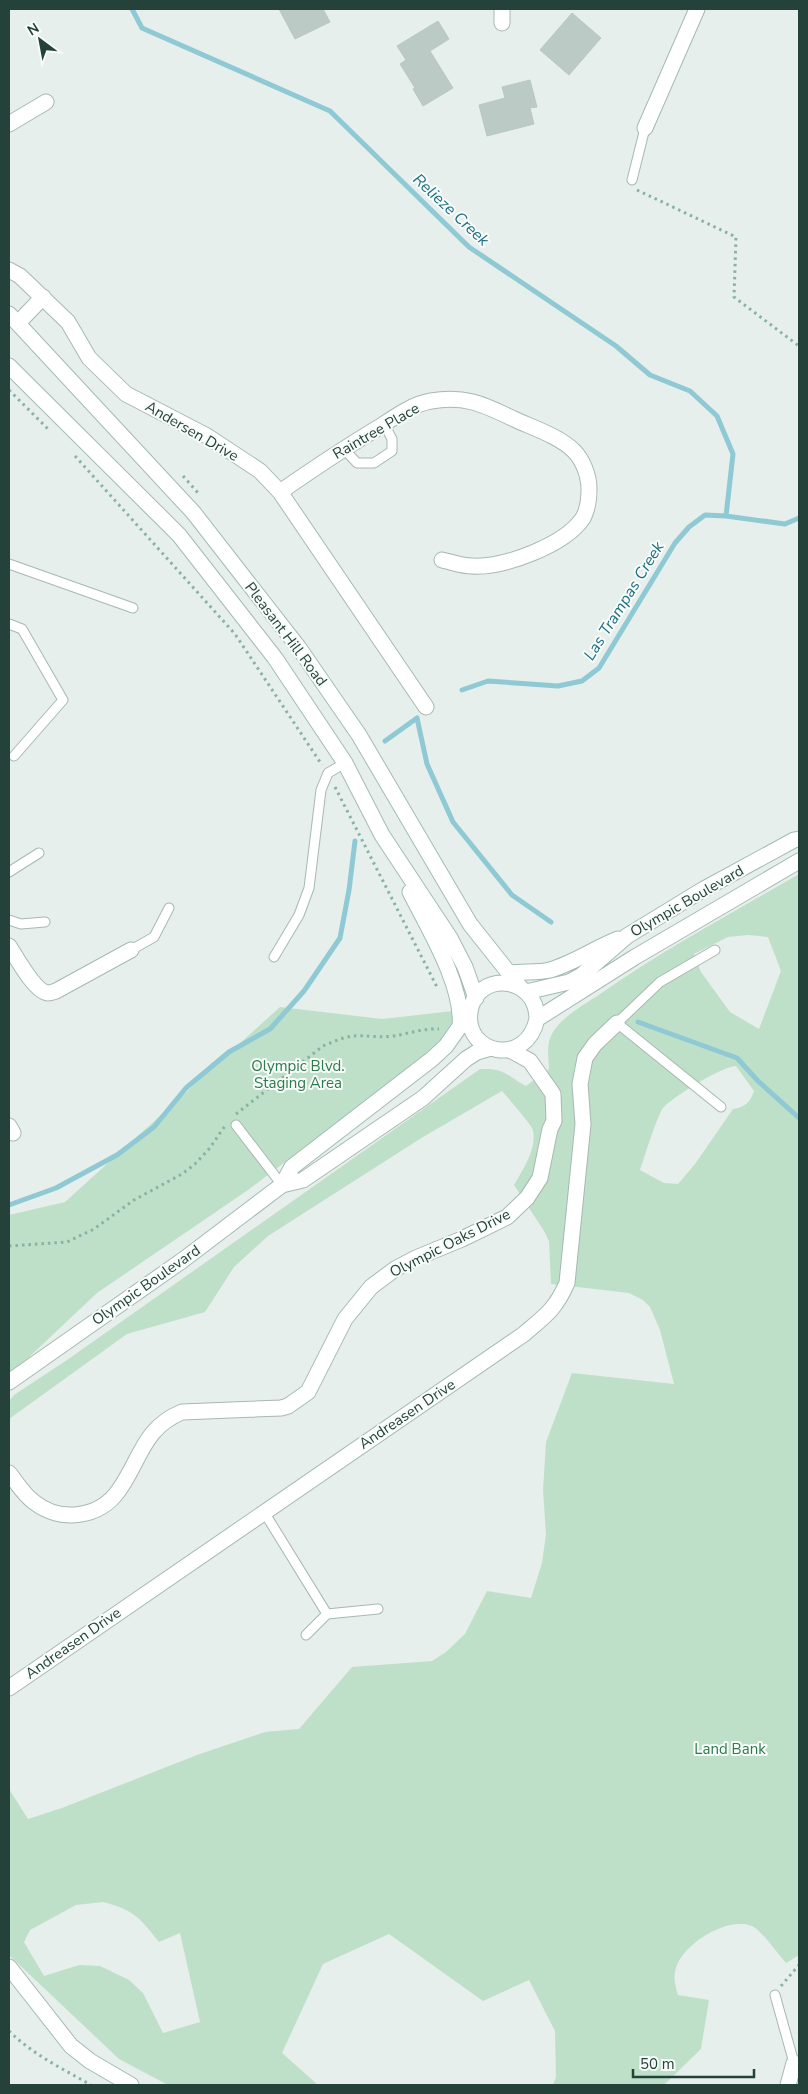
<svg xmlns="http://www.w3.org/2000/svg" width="808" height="2094" font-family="'Nunito Sans',sans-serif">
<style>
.green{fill:#bfe0c8;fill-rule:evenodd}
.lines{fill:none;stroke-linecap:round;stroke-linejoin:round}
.stream{stroke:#8ec9d4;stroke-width:5}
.building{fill:#bbcac4;stroke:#b8c9c2}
.lane-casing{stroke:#a8b8b2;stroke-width:11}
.street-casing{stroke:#a8b8b2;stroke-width:17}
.secondary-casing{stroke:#a4bbb3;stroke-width:17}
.path{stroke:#86b3a5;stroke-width:3;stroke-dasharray:2.5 4;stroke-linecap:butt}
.lane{stroke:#fff;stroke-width:9}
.street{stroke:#fff;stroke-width:15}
.secondary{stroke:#fff;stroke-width:15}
.labels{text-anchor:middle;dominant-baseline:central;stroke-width:4;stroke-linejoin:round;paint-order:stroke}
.street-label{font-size:15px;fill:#24423a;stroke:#f7fbf9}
.park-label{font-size:15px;fill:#2d7a4b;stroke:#f7fbf9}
.water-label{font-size:16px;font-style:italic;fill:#1c6f80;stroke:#f7fbf9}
</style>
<rect width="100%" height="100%" fill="#e6efeb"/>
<path class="green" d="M799,874V1955L786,1963C778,1954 762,1931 752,1926C727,1916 683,1944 676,1968C673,1978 675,1985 678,1995L709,2000L701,2049L664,2085H553L556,2077L555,2031L529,1980L483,2001L389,1934L323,1964L282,2053L318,2085H168L119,2059L9,1955V1789L28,1819L62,1808L197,1755L265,1732L299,1729L352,1667L432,1661L446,1652L465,1634L487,1591L531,1598L542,1563L546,1534L543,1491L546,1442L572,1373L674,1384L660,1330L650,1307L643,1300L629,1293L551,1284L549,1241L544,1231L514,1185C523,1169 537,1149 533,1130C531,1124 508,1098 502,1091L423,1137L268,1236L234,1267L205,1312L127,1334L9,1419V1401L14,1395L67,1360L480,1069C506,1068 505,1075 526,1086L549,1069C549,1058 546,1047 551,1036C559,1018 584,1005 600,994C664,949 732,913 799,874ZM748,935L768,937L781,971L759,1029L730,1012L701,972L694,954L728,937ZM736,1066L754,1091C750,1103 745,1107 733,1109L695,1164L678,1184L664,1183L640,1170C644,1158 657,1116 663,1108C674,1096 721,1067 736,1066ZM103,1902C134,1910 140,1918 159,1942L180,1933L200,2022L163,2033L143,1993L129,1980L100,1966L79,1965L44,1976L24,1942L30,1930L76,1905Z
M280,1007L382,1019L453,1011V1021L440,1040L411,1067L248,1190L97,1293L9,1376V1215L65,1202Z"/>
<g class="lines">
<path class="stream" d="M132,9L142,28L330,111L469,247L616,346L650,375L690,391L717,416L733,454L726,516
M462,690L488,681L558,686L582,681L599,668L675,543L689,527L705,515L726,516L785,524L799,518
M385,741L417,718L427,764L453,822L512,895L551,922
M638,1022L737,1058L758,1081L799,1118
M9,1205L56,1188L117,1155L154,1127L186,1088L229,1052L270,1029L304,991L340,938L349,890L355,841"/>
</g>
<path class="building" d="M279,9H323L330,22L295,39Z
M572,13L601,38L569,75L540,50Z
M438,21L449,39L430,51L453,88L423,106L413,89L415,88L400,64L406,60L397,46Z
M530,80L537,107L530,108L534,124L487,136L479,105L505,98L502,87Z"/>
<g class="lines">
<g class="lane-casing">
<path id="lane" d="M632,180L645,128
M343,448L357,463H374L392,451V439L384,424
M9,564L133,608
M9,624L22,629L63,700L14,756
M9,872L39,853
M9,920L21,924L45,922
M131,950L154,937L169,908
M715,950L660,982L617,1023L721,1107
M274,957L299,915L309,888L321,790L328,773L345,763
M236,1125L282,1185
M264,1512L327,1614
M306,1635L327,1614L378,1609
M775,1995L794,2063L797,2062"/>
</g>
<g class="street-casing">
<path id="street" d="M502,9V23
M9,124L46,102
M645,128L697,9
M9,270L20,276L68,322L89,358L126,394L207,436L260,471L280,492L426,707
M18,323L43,297
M280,492C313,469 346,447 381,426C396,416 413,404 431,401C466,395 484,405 514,419C533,428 559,436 574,451C583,460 589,476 589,489C589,498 588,509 583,518C565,545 504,568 472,566C462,566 452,562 442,560
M9,946C16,957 35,992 48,993C51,993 53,992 56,991L131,950
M9,1126L13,1133
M9,1473C17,1483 24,1495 34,1502C60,1523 100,1518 119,1490C141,1459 143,1428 182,1412L281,1408L288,1406L308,1392L345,1319L371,1287L395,1269L416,1258L462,1239L507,1217L527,1198L540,1178L550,1129L554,1121L553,1094L530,1061L510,1050
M9,1688L524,1334C546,1315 555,1310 567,1283L583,1124L580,1084L585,1058L595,1044L617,1023
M788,2085L794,2063"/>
</g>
<g class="secondary-casing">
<path id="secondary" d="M9,314L193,512L299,648L359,735L470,924L520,987
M9,366L179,535L275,658L345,763L382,835L450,938L465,967L476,998
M410,892C428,928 464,986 460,1027
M510,973C523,971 537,973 550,970C574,963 595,948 618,939
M526,992L569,982L582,975L627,936L704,889L794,840L799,839
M537,1019C537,975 476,970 470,1012C464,1054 526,1068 537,1019L635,957L799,861
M282,1185L292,1167L432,1059L446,1046L470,1012
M9,1382L183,1260L282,1185L303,1180L423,1098L466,1059L477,1052L491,1048
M9,1967L71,2046L90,2061L131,2085"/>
</g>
<path class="path" d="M637,190L736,237L734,297L799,346
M9,390L49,430
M75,456L235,634L322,765
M183,476L199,494
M335,787L437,987
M236,1114L323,1046C333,1042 343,1037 353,1036C366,1035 379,1038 393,1036C408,1034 423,1028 439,1029
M9,1246L67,1242L94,1229L134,1200L182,1174L195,1164L209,1149L225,1126
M781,1986L799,1965
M9,2031C32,2054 63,2069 91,2085"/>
<use href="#lane" class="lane"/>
<use href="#street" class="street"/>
<use href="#secondary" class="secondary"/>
</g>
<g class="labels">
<g class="street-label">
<text transform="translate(192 431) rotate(30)">Andersen Drive</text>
<text transform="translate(376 431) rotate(-30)">Raintree Place</text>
<text transform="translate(286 634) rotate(53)">Pleasant Hill Road</text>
<text transform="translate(687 901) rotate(-30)">Olympic Boulevard</text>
<text transform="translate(450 1243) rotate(-27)">Olympic Oaks Drive</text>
<text transform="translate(146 1285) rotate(-35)">Olympic Boulevard</text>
<text transform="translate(407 1414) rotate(-34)">Andreasen Drive</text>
<text transform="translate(73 1643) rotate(-35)">Andreasen Drive</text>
</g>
<g class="park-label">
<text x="298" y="1066">Olympic Blvd.<tspan x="298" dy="17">Staging Area</tspan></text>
<text x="730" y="1749">Land Bank</text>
</g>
<g class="water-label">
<text transform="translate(451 210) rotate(43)">Relieze Creek</text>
<text transform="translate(624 601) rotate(-58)">Las Trampas Creek</text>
</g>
</g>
<rect width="808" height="2094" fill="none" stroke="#24423a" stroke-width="20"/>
<g transform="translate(40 40) rotate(328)" stroke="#f7fbf9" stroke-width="4" paint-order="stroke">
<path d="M0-4L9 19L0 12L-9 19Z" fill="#24423a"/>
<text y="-8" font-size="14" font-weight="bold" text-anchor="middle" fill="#24423a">N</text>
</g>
<path d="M633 2069v8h121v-8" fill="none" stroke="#24423a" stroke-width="2.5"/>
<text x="640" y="2069" font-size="15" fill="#24423a" stroke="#f7fbf9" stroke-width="4" paint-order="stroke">50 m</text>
</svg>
